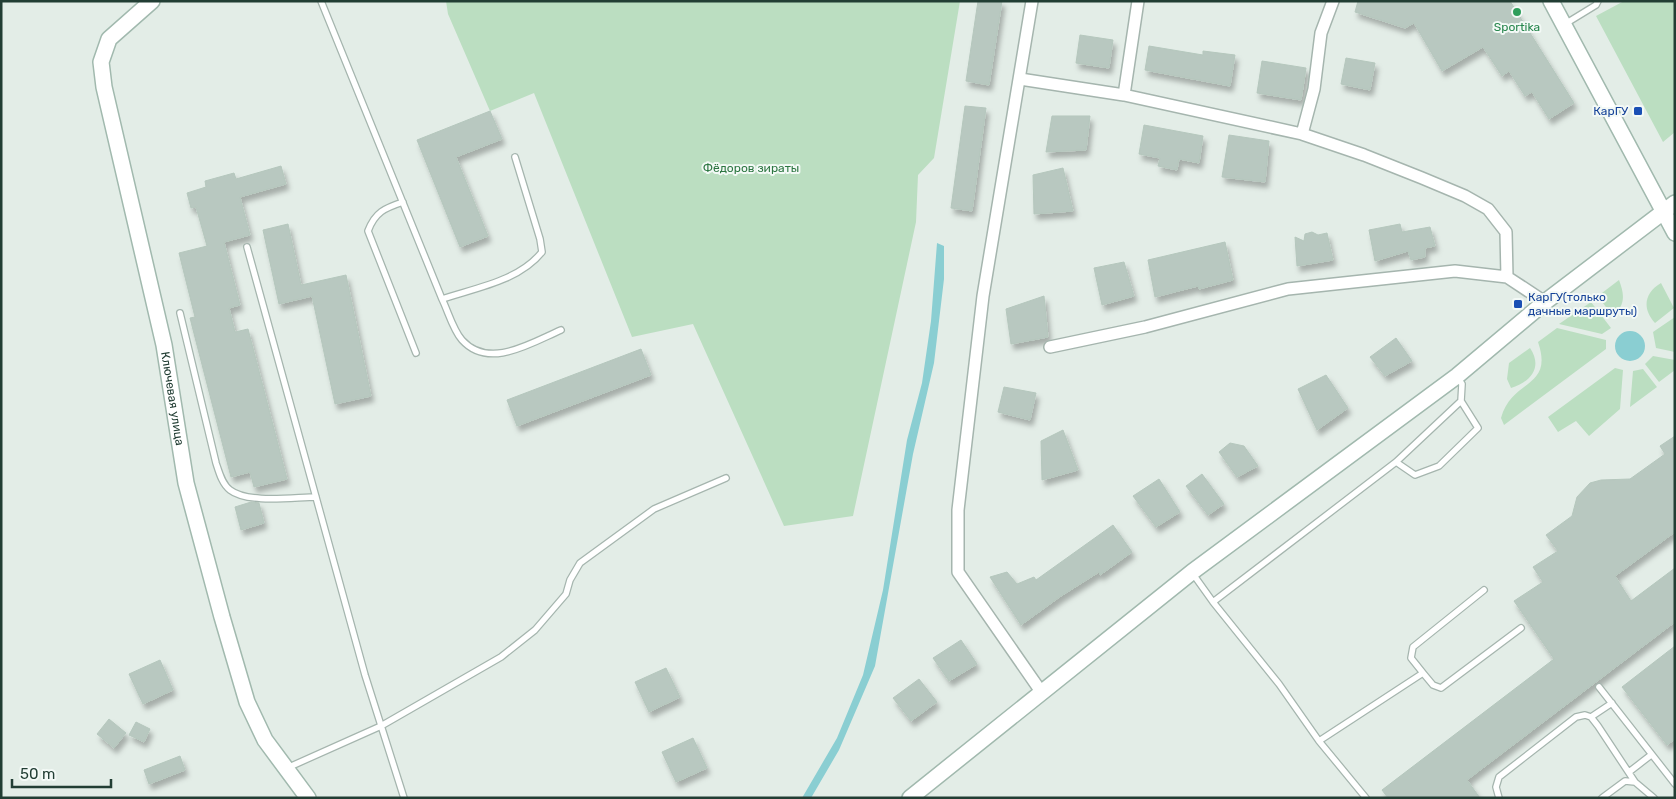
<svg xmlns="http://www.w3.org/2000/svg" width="1676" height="799" font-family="Rubik,sans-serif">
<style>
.green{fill:#bbdec1}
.water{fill:#8aced2}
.building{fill:#b8c8c0;stroke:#b5c7bd;filter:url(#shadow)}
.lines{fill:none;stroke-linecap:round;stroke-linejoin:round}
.lane-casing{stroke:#a5b5ae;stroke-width:8}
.street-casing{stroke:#a5b5ae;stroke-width:14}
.secondary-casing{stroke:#a1b9ae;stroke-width:18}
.lane{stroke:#fff;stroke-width:5.5}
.street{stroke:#fff;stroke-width:11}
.secondary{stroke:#fff;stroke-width:15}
.leisure-dot{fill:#2e9e5b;stroke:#f3f9f6;stroke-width:2}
.transit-dot{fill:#1a4fb4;stroke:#f3f9f6;stroke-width:2}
.labels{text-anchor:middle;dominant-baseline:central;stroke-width:4;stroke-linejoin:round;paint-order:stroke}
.leisure-label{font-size:12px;fill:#27864d;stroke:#f3f9f6}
.transit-label{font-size:12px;fill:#164399;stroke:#f3f9f6;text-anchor:end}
.park-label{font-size:12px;fill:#2c7641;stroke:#f3f9f6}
.street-label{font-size:12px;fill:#223e34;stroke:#f3f9f6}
</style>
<defs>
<filter id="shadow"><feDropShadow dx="3" dy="5.5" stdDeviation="2.5" flood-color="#0004"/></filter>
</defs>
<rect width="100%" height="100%" fill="#e3ede7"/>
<path class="green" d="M446,1H960L934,158L918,175L916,222L853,516L784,526L693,324L632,337L534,93L490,111L448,14Z
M1624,1H1675V132L1663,142L1596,16Z
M1619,280C1625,296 1625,304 1613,317L1598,296Z
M1661,283L1674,308L1655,323C1642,309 1644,293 1661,283Z
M1591,302L1611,328L1602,334L1559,324Z
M1675,317V352L1656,348L1653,332Z
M1557,328L1606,340V349L1504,425L1501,418C1512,378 1554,389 1538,342Z
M1530,348C1543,367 1531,382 1511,388L1507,379L1509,363Z
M1653,356L1675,360V370L1659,382L1645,364Z
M1615,368L1623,370L1620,409L1589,436L1576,421L1558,432L1548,417Z
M1643,369L1657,387L1630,407L1633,371Z"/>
<path class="water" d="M937,243L944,246V279L934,363L913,454L875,666L839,750L811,798H802L837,738L863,675L883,590L907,440L922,383L931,321Z
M1615 346a15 15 0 1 1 30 0a15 15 0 1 1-30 0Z"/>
<path class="building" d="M978,1H1002L989,85L966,81Z
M1358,1H1510L1574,103L1549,119L1532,92L1525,96L1509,71L1502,76L1483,47L1442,71L1414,23L1405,28L1355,12Z
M1080,35L1113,40L1109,68L1076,63Z
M1149,46L1203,55V51L1235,55L1230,86L1145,70Z
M1346,58L1375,63L1370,90L1341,84Z
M1262,61L1306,68L1301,100L1257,93Z
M965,106L986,108L972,211L951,208Z
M490,111L502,139L456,157L488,236L460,247L417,140Z
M1052,116H1090L1086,150L1046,152Z
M1144,125L1203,136L1199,163L1179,159L1177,170L1158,166L1160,158L1139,154Z
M1229,135L1269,141L1265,182L1222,177Z
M281,166L286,184L240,197L250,235L224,242L240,305L229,308L235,332L248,329L287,479L254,487L250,472L231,477L190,318L195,317L179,253L207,246L196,207L191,208L187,193L206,187L205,181L234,173L236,179Z
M1063,168L1073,211L1034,214L1033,175Z
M288,224L301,285L346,275L371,396L335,404L312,296L279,304L263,230Z
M1400,224L1402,232L1430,227L1435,246L1425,248V257L1411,260L1408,251L1375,261L1369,230Z
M1312,232L1318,235L1327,233L1333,260L1297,266L1295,237L1304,241L1305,234Z
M1225,242L1233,280L1199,289L1198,286L1155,297L1148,260Z
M1124,262L1134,296L1102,305L1094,268Z
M1044,296L1048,337L1011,344L1006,309Z
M1396,338L1412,361L1385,376L1370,357Z
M641,349L651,375L517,426L507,400Z
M1326,375L1348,408L1317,430L1298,389Z
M1004,387L1036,393L1030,420L998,412Z
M1063,430L1078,470L1042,480L1041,441Z
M1675,436V532L1615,576L1631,601L1675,568V622L1467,780L1480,798H1388L1382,790L1554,659L1514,601L1543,582L1533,567L1558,551L1546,535L1572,516L1577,497L1590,483L1601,480L1630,479L1665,454L1660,446Z
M1230,443L1244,446L1258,466L1237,477L1219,452Z
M1202,474L1224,504L1208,515L1186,486Z
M1159,479L1180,512L1156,527L1133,496Z
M251,502L259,503L264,523L241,530L235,507Z
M1113,525L1132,552L1100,575L1099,572L1061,596L1021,625L990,577L1007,572L1017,584L1034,577L1036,580Z
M961,640L977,664L949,681L933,658Z
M1675,646V739L1667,745L1622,687Z
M160,660L173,690L143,704L129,674Z
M666,668L680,697L649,712L635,682Z
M919,679L937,702L911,721L893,698Z
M109,719L126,733L114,748L97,734Z
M136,722L150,729L144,742L129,735Z
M693,738L707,768L676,782L662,752Z
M180,756L185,770L149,784L144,770Z"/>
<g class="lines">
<g class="lane-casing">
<path id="lane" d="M321,1L442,299C448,311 453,330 462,340C489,370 531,343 561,330
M1565,24L1596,5L1598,1
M403,202C385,208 375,212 368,231L416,353
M247,247L365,675L404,798
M442,299C475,288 519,281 542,252L540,239L515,157
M180,313L216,463C219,472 222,484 230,490C248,504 295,497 316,497
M1396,462L1415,475L1439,466L1478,428L1461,401
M1193,574L1213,602L1279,684L1319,741L1423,673L1433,685L1441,688L1521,628
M1213,602L1396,462L1461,401L1462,384L1458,378
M1423,673L1411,658L1413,647L1484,590
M1599,687L1675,784
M1591,717L1612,703
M1319,741L1366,798
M287,768L381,726L501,657L535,630L566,594L570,580L580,563L654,509L726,478
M1629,772L1651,755
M1499,798L1496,787L1499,777L1576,717L1585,715L1591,717L1598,726L1635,782
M1602,798L1625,781L1635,782L1654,798"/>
</g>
<g class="street-casing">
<path id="street" d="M1032,1L983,296L958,510V572L1042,693
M1138,1L1124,95L1302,134
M1333,1L1321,33L1314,89L1302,134L1364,155L1422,178L1465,196L1488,209L1506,232L1507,277
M1020,79L1124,95
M1050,347L1145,327L1288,289L1455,271L1507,277L1545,302"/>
</g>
<g class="secondary-casing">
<g id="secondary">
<path id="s1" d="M152,1L109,39L101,62L104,87L164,345L186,483L222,617L247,702L265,740L308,798"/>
<path d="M1551,1L1675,233"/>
<path d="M910,798L1192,572L1457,376L1545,302L1675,203"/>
</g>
</g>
<use href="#lane" class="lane"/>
<use href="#street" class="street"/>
<use href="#secondary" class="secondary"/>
</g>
<circle class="leisure-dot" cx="1517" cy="12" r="5"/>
<g class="transit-dot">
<rect x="1633" y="106" width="10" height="10" rx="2.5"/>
<rect x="1513" y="299" width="10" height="10" rx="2.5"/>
</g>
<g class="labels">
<g class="leisure-label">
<text x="1517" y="27">Sportika</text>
</g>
<g class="transit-label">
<text x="1628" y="111">КарГУ</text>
<text x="1528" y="297" text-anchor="start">КарГУ(только<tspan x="1528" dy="14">дачные маршруты)</tspan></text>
</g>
<g class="park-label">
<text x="751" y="168">Фёдоров зираты</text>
</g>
<g class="street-label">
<text stroke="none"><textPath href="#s1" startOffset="426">Ключевая улица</textPath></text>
</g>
</g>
<rect width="1676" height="799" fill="none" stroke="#223e34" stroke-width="5"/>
<path d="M12 779v8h99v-8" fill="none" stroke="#223e34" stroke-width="2.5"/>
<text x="20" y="779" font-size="15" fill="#223e34" stroke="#f3f9f6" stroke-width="4" paint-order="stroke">50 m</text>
</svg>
